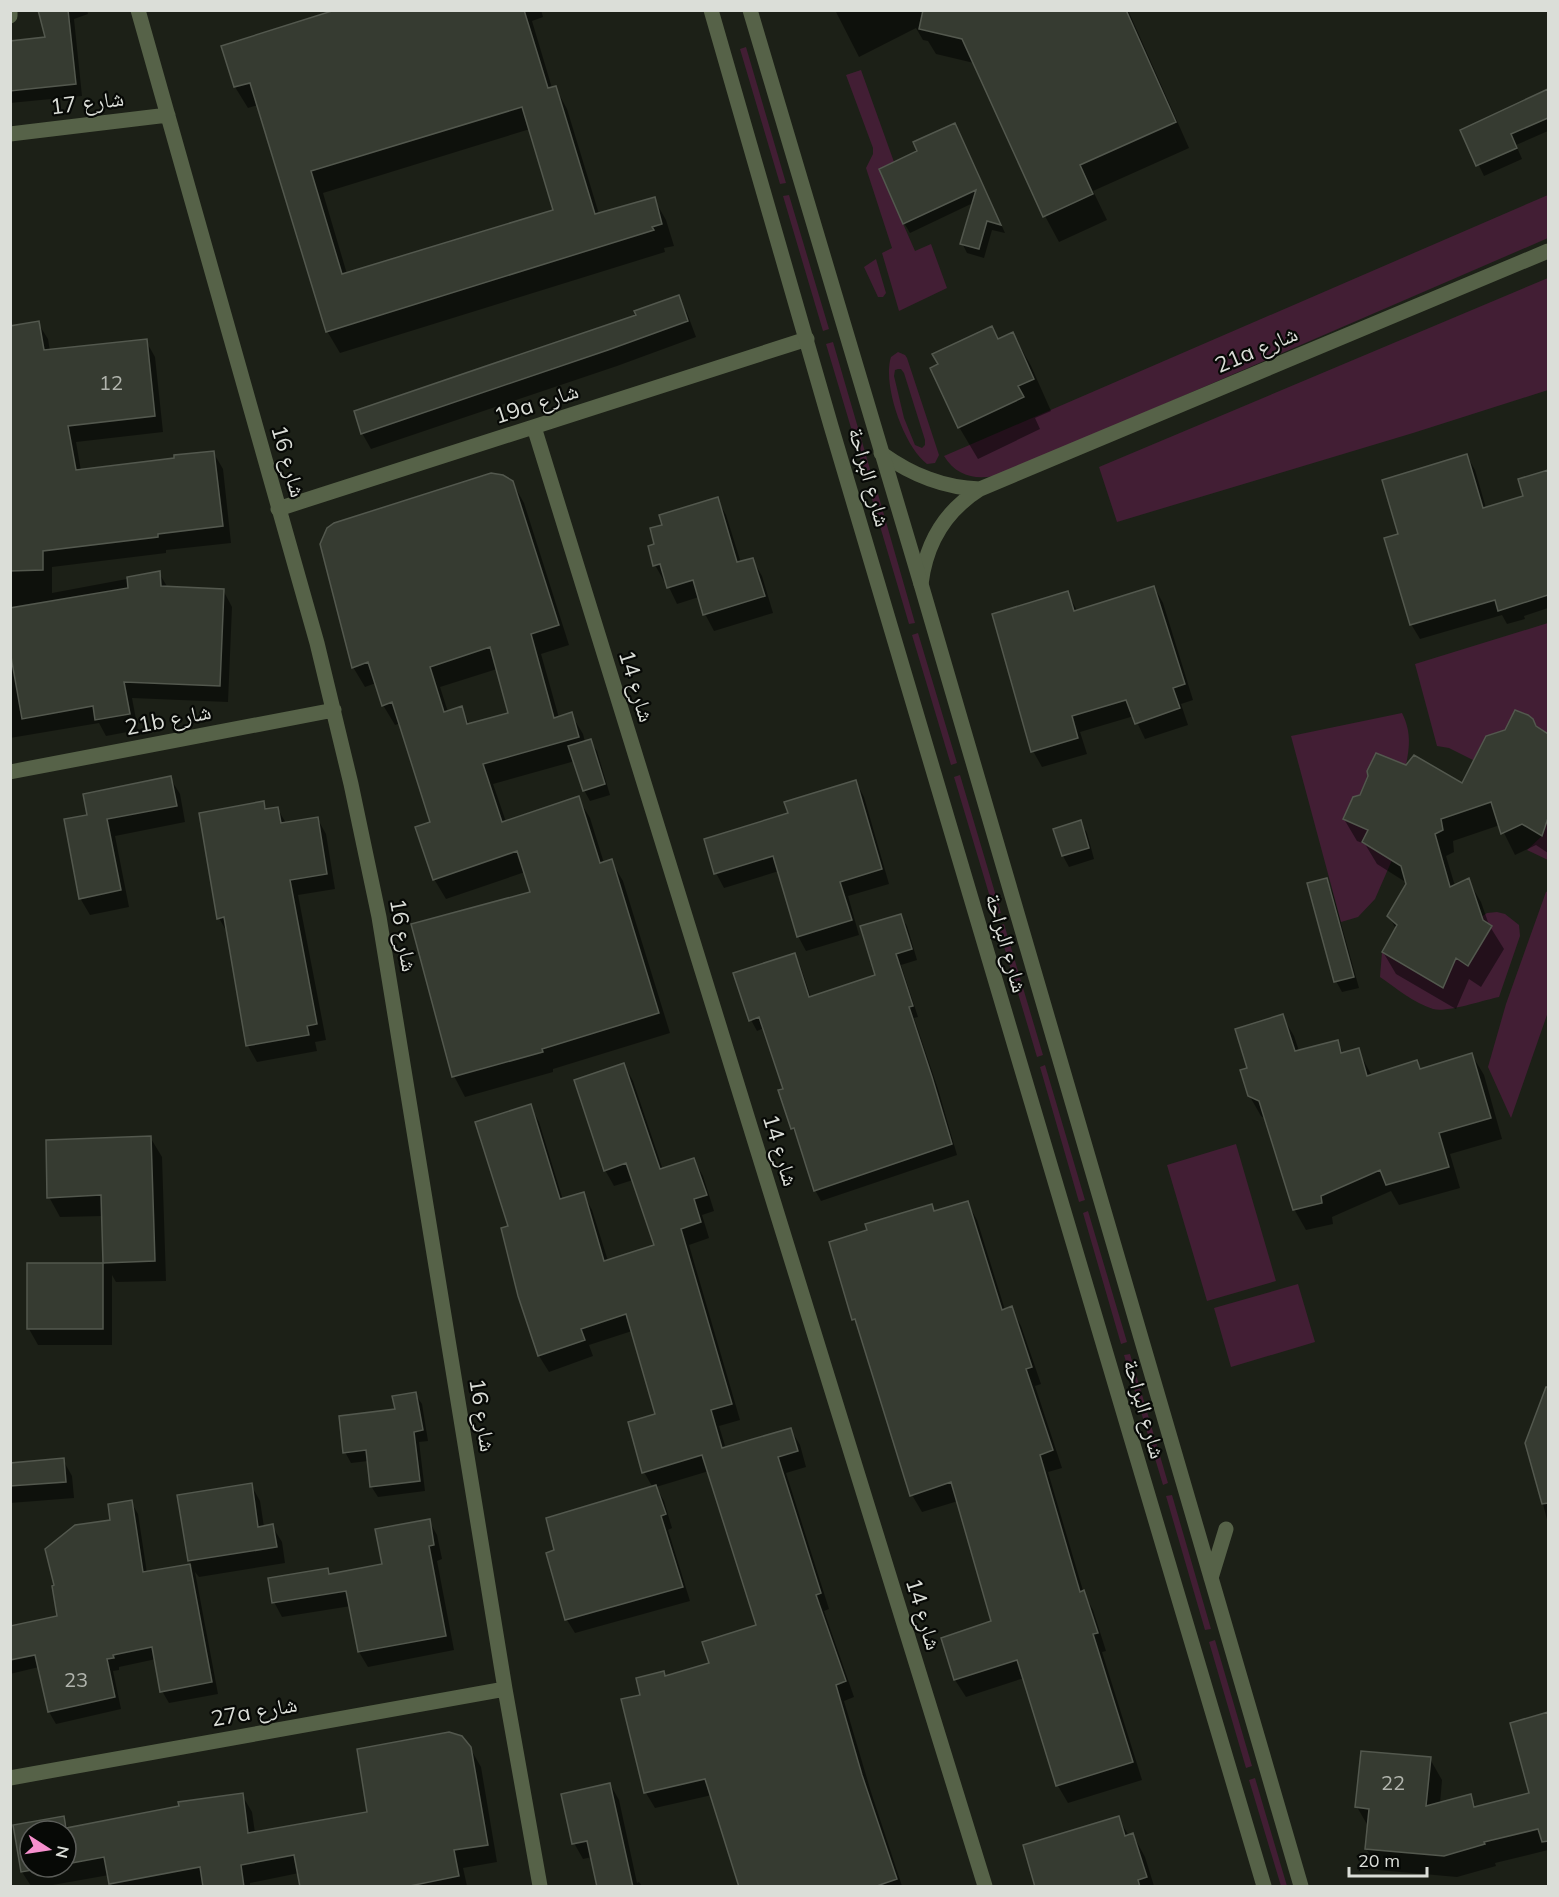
<svg xmlns="http://www.w3.org/2000/svg" width="1559" height="1897" font-family="Mulish,'Noto Naskh Arabic',sans-serif">
<style>
.green{fill:#421e34;fill-rule:evenodd}
.shadow{fill:#0007;fill-rule:evenodd}
.building{fill:#363b31;stroke:#53584e;stroke-width:1.5;fill-rule:evenodd}
.lines{fill:none;stroke-linecap:round;stroke-linejoin:round}
.minor{stroke:#566248;stroke-width:15}
.tertiary{stroke:#566248;stroke-width:15}
.labels{text-anchor:middle;dominant-baseline:central;stroke-width:4.5;stroke-linejoin:round;paint-order:stroke}
.number-label{font-size:20px;fill:#b2b5ae}
.street-label{font-size:22px;fill:#dbded8;stroke:#070906}
</style>
<rect width="100%" height="100%" fill="#1c2017"/>
<path class="green" d="M746,47L786,183L780,184L740,49Z
M861,70L894,162L879,169L915,251L931,244L947,288L899,311L882,253L892,248L866,168L873,154V148L846,75Z
M789,195L829,329L823,331L783,196Z
M1548,195V238L1005,473C981,481 958,479 944,456Z
M876,259L886,293L883,297H878L864,267Z
M1548,278V390L1413,433L1117,522L1099,467Z
M833,342L872,476L866,478L826,344Z
M898,352L905,355L907,358L939,455L935,463L927,464C904,447 882,384 891,357ZM898,369H901L904,373L925,440V445L922,448L915,445L904,418L894,376L895,370Z
M876,487L915,623L909,624L869,489Z
M1548,623V734C1544,731 1538,729 1536,725C1530,716 1526,712 1515,712L1501,738L1496,733L1486,736L1473,760L1449,748L1437,746L1415,664Z
M918,633L957,763L951,765L912,635Z
M1402,713C1411,731 1410,745 1406,765L1376,754C1369,768 1366,781 1360,795L1353,797L1343,819L1368,830L1363,842L1392,860L1375,899L1358,917L1341,922L1291,736Z
M960,775L1001,913L995,914L954,777Z
M1548,818V860L1527,850L1542,836Z
M1548,891V1012L1511,1118L1488,1067L1506,1004L1546,892Z
M1497,912L1505,914L1519,925L1520,936L1499,997C1484,1000 1446,1013 1433,1009C1414,1003 1396,988 1380,977L1382,952L1443,988L1456,958L1468,966L1492,926L1480,918L1487,913Z
M1004,924L1043,1055L1037,1057L998,926Z
M1045,1065L1085,1200L1079,1202L1040,1067Z
M1236,1144L1276,1281L1207,1301L1167,1165Z
M1088,1211L1127,1342L1121,1344L1083,1213Z
M1298,1284L1315,1342L1231,1367L1214,1308Z
M1130,1354L1168,1483L1163,1485L1124,1355Z
M1172,1495L1211,1629L1205,1630L1166,1496Z
M1215,1640L1252,1766L1246,1768L1209,1642Z
M1255,1778L1287,1886H1281L1249,1780Z"/>
<path class="shadow" d="M39,10H87L88,14L74,19L82,96L10,103V42L47,38Z
M340,10H541L543,17L532,21L552,88L555,87L567,109L599,214L654,199L666,220L674,246L664,248L665,252L340,353L327,331L258,105L248,108L235,87L223,47ZM530,129L555,211L347,274L323,193Z
M835,10H1128L1189,148L1093,191L1107,220L1059,242L1045,216L974,63L936,54L928,41L923,40L916,28L859,57Z
M1548,91V131L1516,145L1522,159L1484,176L1462,131Z
M960,134L1005,233L992,230L984,258L967,253L962,243L973,203L910,233L904,223Z
M678,297L687,313L696,337L617,366L371,449L362,433Z
M38,323L48,339L50,351L146,341L155,357L163,432L76,442L81,471L176,459L213,452L223,469L231,543L166,550V553L52,567V593L159,573L168,588L223,590L232,607L228,702L132,698L138,730L106,736L99,723L10,738V328Z
M992,328L999,340L1013,334L1031,366L1051,411L1035,418L1040,429L978,459L959,427Z
M1467,456L1475,470L1486,508L1525,497L1542,473L1548,472V608L1524,616L1525,619L1507,624L1502,615L1420,639L1411,624L1399,535Z
M512,482L524,503L569,645L541,654L559,718L571,714L583,734L585,742L590,741L597,751L610,795L590,801L584,790L575,761L493,784L506,822L578,798L590,818L604,863L611,861L623,881L670,1033L553,1069V1072L465,1097L454,1076L532,893L525,872L446,899L434,879L432,823L401,723L395,725L383,705L376,683L365,687L353,667ZM497,669L510,714L470,725L461,708L448,712L440,687Z
M717,499L726,515L741,563L752,559L762,576L773,613L714,631L705,614L699,597L677,604L666,581H664L655,565L656,545L664,526Z
M1154,587L1163,603L1193,700L1181,704L1188,725L1145,739L1134,716L1080,732L1087,754L1042,767L1033,751L1067,593L1078,612Z
M1537,728L1548,736V853L1536,845L1515,855L1500,825L1453,841L1454,852L1446,856L1455,886L1468,880L1481,902L1489,925L1504,949L1481,987L1469,979L1456,1009L1396,974L1383,952L1396,929L1389,916L1407,883L1377,864L1365,844L1357,841L1344,819L1463,785Z
M170,778L180,794L185,822L115,836L129,907L90,915L80,898L88,816Z
M856,782L864,797L889,884L848,896L859,935L806,951L798,936L779,871L724,888L716,873L790,814Z
M263,803L267,810L277,808L286,823L317,818L326,834L335,889L298,895L326,1040L315,1042L317,1051L257,1062L248,1046L228,934L219,918Z
M1080,822L1087,833L1094,859L1069,867L1063,856L1055,830Z
M1326,880L1332,891L1359,988L1342,992L1336,981Z
M900,915L907,926L917,960L901,965L918,1017L914,1018L938,1089L957,1155L821,1201L815,1190L799,1139L792,1128L784,1090L764,1028L757,1031L751,1020L794,955L800,965L811,998L876,976Z
M1282,1016L1294,1036L1299,1051L1337,1042L1344,1054L1358,1050L1372,1076L1416,1062L1421,1070L1472,1055L1484,1075L1502,1139L1450,1154L1460,1188L1399,1205L1391,1191L1332,1217L1333,1224L1306,1230L1294,1209L1266,1119L1261,1116L1249,1095V1069Z
M624,1065L633,1081L663,1170L694,1160L703,1176L714,1211L702,1215L709,1238L689,1245L740,1420L719,1426L726,1449L791,1430L800,1445L806,1467L786,1473L829,1609L824,1611L854,1697L844,1701L871,1792L902,1886H741L712,1795L655,1808L646,1793L623,1700L642,1696L666,1678L711,1664L758,1626L709,1471L656,1487L664,1501L672,1528L668,1530L690,1601L575,1633L567,1620L548,1554L556,1551L653,1488L644,1472L657,1415L632,1331L589,1345L593,1356L549,1372L539,1356L519,1295L510,1227L530,1106L539,1122L563,1200L583,1194L592,1210L608,1261L656,1246L633,1180L614,1186L605,1170Z
M150,1137L162,1157L166,1281L116,1282L112,1275V1345H38L29,1329V1264H105L103,1216L60,1217L49,1197Z
M967,1202L977,1220L1005,1310L1011,1308L1021,1326L1041,1384L1035,1386L1062,1468L1048,1472L1084,1594L1093,1610L1106,1651L1102,1652L1142,1780L1068,1803L1058,1786L1024,1678L966,1697L955,1680L943,1639L993,1622L958,1501L922,1512L912,1495L861,1332L854,1319L831,1243L869,1231L931,1205L935,1212Z
M1548,1383V1523L1527,1444Z
M415,1394L422,1404L428,1441L419,1442L425,1491L378,1497L371,1486L368,1461L351,1463L345,1452Z
M63,1460L72,1476L74,1498L10,1503V1464Z
M251,1485L260,1501L264,1527L272,1526L282,1542L285,1563L199,1577L195,1572L218,1694L169,1703L162,1691L156,1659L119,1667V1670L113,1671L121,1709L56,1724L49,1712L39,1667L10,1674V1628L59,1617L112,1522L131,1502L138,1514L147,1573L192,1566L189,1561Z
M429,1521L437,1535L442,1559L437,1561L454,1650L368,1667L359,1652L351,1606L282,1617L274,1602L327,1569L331,1576L384,1565Z
M1548,1714V1850L1495,1863L1496,1866L1457,1877L1378,1870L1366,1848L1368,1826L1357,1807L1430,1759L1442,1780L1440,1804L1470,1796L1477,1808L1531,1794L1511,1724Z
M470,1748L481,1767L497,1862L463,1868L467,1886H301L299,1873L250,1883V1886H205L204,1885L112,1886L109,1875L47,1886H31L22,1872L15,1826L63,1818L69,1829L242,1795L252,1812L255,1833L369,1813ZM30,1831H66V1867H30Z
M610,1784L619,1800L637,1883L639,1882L642,1886H599L592,1857L583,1859L574,1843Z
M1118,1818L1129,1836L1133,1835L1145,1857L1154,1886H1037Z"/>
<path class="building" d="M38,10H68L76,84L10,91V41L45,37Z
M335,10H524L548,88L556,86L595,214L655,197L662,224L652,227L654,230L326,332L250,83L234,87L221,46ZM522,107L553,210L342,274L311,171Z
M923,10H1126L1176,122L1080,165L1093,194L1043,217L962,39L919,29Z
M1548,89V118L1511,134L1517,148L1476,166L1460,130Z
M955,123L1001,225L987,221L979,249L960,244L976,190L903,224L879,169L917,151L913,142Z
M679,295L688,321L608,350L361,434L354,411L636,315L634,311Z
M39,321L44,350L147,339L155,416L68,426L76,470L174,458V455L214,451L223,526L158,534V537L43,551V570L10,571V326Z
M992,326L998,339L1013,332L1034,379L1018,386L1024,397L958,428L930,368L938,364L932,354Z
M1467,454L1483,508L1523,496L1518,479L1548,470V595L1498,611L1495,600L1410,625L1384,538L1398,534L1382,480Z
M491,473L503,475L513,481L559,625L531,634L554,718L572,712L579,737L483,764L502,822L579,796L600,863L612,859L659,1013L542,1049L543,1052L452,1077L411,924L530,892L517,851L433,880L415,827L430,822L392,702L382,706L368,662L352,668L320,544L327,528L334,523ZM490,647L508,713L467,724L462,706L444,712L430,667Z
M718,497L737,562L753,558L765,596L703,615L693,580L667,588L660,564L653,566L648,546L654,544L650,528L662,525L659,515Z
M160,571L161,586L224,589L220,686L124,682L130,714L95,720L93,706L22,719L10,651V608L128,588L127,577Z
M1154,586L1185,684L1173,688L1180,708L1135,724L1126,700L1072,716L1078,738L1031,752L992,614L1068,591L1074,611Z
M1515,710L1528,715L1533,719L1536,726L1548,734V818L1542,836L1522,824L1501,834L1491,802L1441,819L1443,830L1435,834L1450,887L1469,878L1483,920L1492,926L1468,966L1456,958L1443,988L1382,952L1397,925L1387,916L1406,884L1401,866L1362,842L1368,830L1343,819L1353,797L1360,795L1368,776L1367,771L1376,753L1406,765L1414,755L1462,783L1486,736L1505,730Z
M591,739L605,784L583,791L568,746Z
M171,776L177,806L107,819L121,890L79,899L64,819L87,815L83,794Z
M856,780L882,869L840,882L852,920L797,937L773,856L714,874L704,839L788,813L784,802Z
M264,801L265,809L278,807L281,823L318,817L327,874L290,880L317,1024L307,1026L309,1035L246,1046L224,917L217,919L199,813Z
M1081,820L1089,848L1062,856L1053,829Z
M1327,878L1354,977L1334,982L1307,883Z
M901,914L912,949L896,954L913,1006L909,1007L932,1077L952,1144L814,1191L794,1128L791,1129L778,1090L783,1089L759,1017L749,1021L733,973L795,953L809,997L875,975L860,926Z
M1283,1014L1295,1051L1338,1040L1341,1053L1359,1048L1367,1076L1417,1060L1420,1069L1472,1053L1491,1118L1439,1133L1449,1167L1386,1185L1380,1170L1321,1196L1322,1203L1293,1210L1259,1101L1248,1096L1240,1070L1247,1068L1235,1029Z
M624,1063L660,1169L694,1158L707,1195L694,1199L701,1222L681,1229L732,1404L711,1410L722,1448L791,1428L798,1451L778,1457L821,1593L816,1595L846,1681L836,1685L862,1775L897,1879L874,1887H739L705,1779L644,1793L621,1699L640,1695L636,1678L664,1671L665,1676L709,1663L702,1642L756,1625L702,1455L642,1473L628,1422L655,1414L626,1314L581,1329L585,1340L538,1356L518,1296L501,1228L508,1226L475,1122L531,1104L560,1199L584,1192L604,1261L654,1245L626,1163L604,1171L574,1080Z
M151,1136L155,1261L103,1263L101,1195L47,1198L46,1140Z
M968,1201L1002,1310L1012,1306L1032,1367L1026,1369L1053,1450L1040,1455L1080,1592L1084,1590L1098,1633L1093,1634L1133,1762L1056,1786L1017,1660L954,1680L941,1638L991,1621L951,1482L910,1496L855,1319L852,1320L829,1242L867,1230L865,1224L932,1204L934,1211Z
M27,1263H103V1329H27Z
M1546,1387H1548V1503L1542,1504L1525,1443Z
M416,1392L423,1430L414,1432L420,1481L370,1487L366,1450L343,1453L339,1416L395,1409L392,1396Z
M64,1458L66,1482L10,1486V1463Z
M252,1483L258,1527L273,1524L277,1547L188,1561L177,1495Z
M656,1485L666,1514L661,1516L683,1587L565,1620L546,1553L554,1550L546,1518Z
M132,1500L143,1572L190,1564L212,1682L160,1692L152,1647L113,1655L114,1658L107,1659L115,1697L48,1712L35,1655L10,1660V1626L57,1616L52,1586L54,1585L45,1549L75,1525L110,1520L108,1504Z
M430,1519L434,1545L429,1546L446,1636L358,1652L346,1591L272,1603L268,1578L328,1568L329,1574L382,1564L375,1529Z
M1548,1712V1841L1542,1842L1538,1829L1484,1842L1485,1844L1444,1856L1365,1849L1369,1809L1355,1807L1361,1751L1431,1757L1426,1806L1471,1794L1474,1807L1529,1793L1510,1723Z
M449,1732L462,1736L471,1747L488,1845L454,1850L459,1876L405,1887H300L294,1855L241,1865L244,1887H203L200,1867L109,1884L104,1857L66,1864V1831H30V1867H50L21,1872L13,1825L64,1816L66,1828L179,1806L178,1802L243,1793L248,1833L367,1812L357,1749Z
M610,1783L633,1887H597L587,1841L572,1844L561,1794Z
M1119,1816L1125,1836L1133,1833L1147,1877L1138,1880L1140,1887H1035L1023,1845Z"/>
<g class="lines">
<path class="minor" d="M138,10L317,643L351,784L379,917L505,1689L540,1886
M10,11V16
M10,134L168,115
M534,427L985,1886
M881,453C912,475 943,488 980,489
M278,509L807,339
M921,584C926,543 945,511 980,489L1548,251
M10,772L334,710
M10,1778L505,1689"/>
<path class="tertiary" d="M711,10L831,426L1264,1886
M750,10L921,584L1301,1886
M1211,1578L1226,1529"/>
</g>
<g class="labels">
<g class="number-label">
<text x="111" y="382">12</text>
<text x="76" y="1679">23</text>
<text x="1393" y="1782">22</text>
</g>
<g class="street-label">
<text transform="translate(87 102) rotate(-7)">شارع 17</text>
<text transform="translate(1256 349) rotate(-23)">21a شارع</text>
<text transform="translate(536 403) rotate(-18)">19a شارع</text>
<text transform="translate(289 461) rotate(74)">شارع 16</text>
<text transform="translate(870 477) rotate(74)">شارع البراحة</text>
<text transform="translate(637 686) rotate(73)">شارع 14</text>
<text transform="translate(168 719) rotate(-11)">21b شارع</text>
<text transform="translate(404 935) rotate(80)">شارع 16</text>
<text transform="translate(1007 943) rotate(74)">شارع البراحة</text>
<text transform="translate(781 1150) rotate(73)">شارع 14</text>
<text transform="translate(1145 1409) rotate(74)">شارع البراحة</text>
<text transform="translate(483 1415) rotate(81)">شارع 16</text>
<text transform="translate(924 1614) rotate(73)">شارع 14</text>
<text transform="translate(254 1711) rotate(-10)">27a شارع</text>
</g>
</g>
<rect width="1559" height="1897" fill="none" stroke="#dbded8" stroke-width="24"/>
<g transform="translate(48 1849) rotate(102)"><circle r="28" fill="#070906" stroke="#5c5e5a" stroke-width="1.5"/>
<path d="M0-4.5L10 22L0 15L-10 22Z" fill="#f790ce"/>
<text y="-9" font-size="16" font-weight="bold" text-anchor="middle" fill="#dbded8">N</text>
</g>
<path d="M1349 1867v9h78v-9" fill="none" stroke="#dbded8" stroke-width="3"/>
<text x="1358" y="1867" font-size="18" fill="#dbded8" stroke="#070906" stroke-width="4.5" paint-order="stroke">20 m</text>
</svg>
